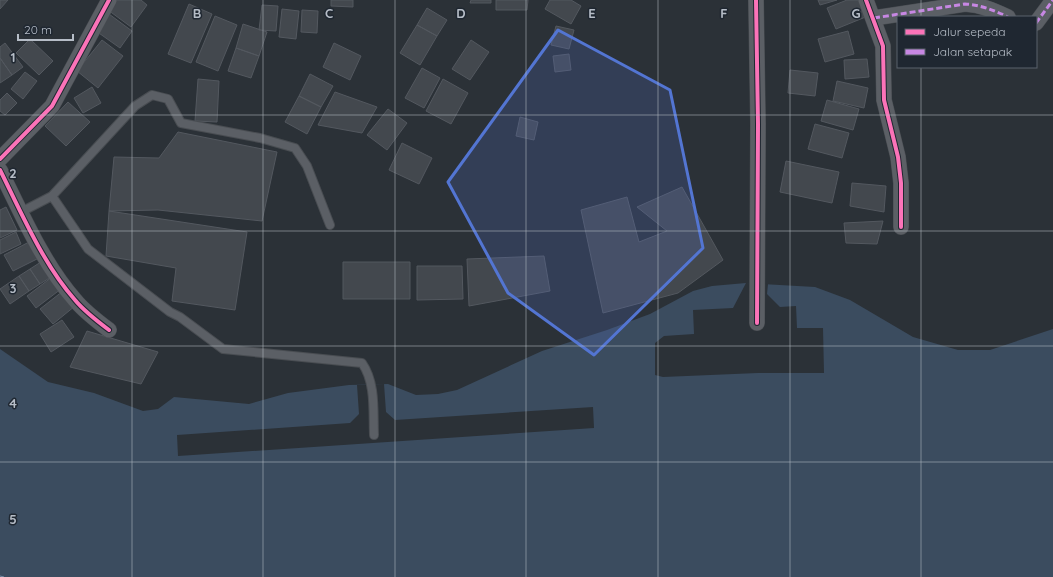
<svg xmlns="http://www.w3.org/2000/svg" width="1053" height="577" font-family="Quicksand,sans-serif">
<style>
.water{fill:#3b4c5f}
.pier{fill:#2b3137}
.lines{fill:none;stroke-linecap:round;stroke-linejoin:round}
.ferry{stroke:#798fa8;stroke-width:1;stroke-dasharray:5 4;stroke-linecap:butt}
.building{fill:#43484e;stroke:#53585f}
.lane-casing{stroke:#494d52;stroke-width:10}
.street-casing{stroke:#494d52;stroke-width:16}
.lane{stroke:#5b5f65;stroke-width:8}
.street{stroke:#5b5f65;stroke-width:15}
.quiet{stroke:#c787e3;stroke-width:3;stroke-dasharray:6 3;stroke-linecap:butt}
.cycleway-casing{stroke:#1f2731;stroke-width:6}
.cycleway{stroke:#fb73b8;stroke-width:4}
.marked{fill:#5375d2;fill-opacity:0.2;stroke:#5375d2;stroke-width:3;stroke-linejoin:round}
.grid{fill:none;stroke:#b6bdc7;stroke-width:1;stroke-opacity:0.55}
.grid-label{font-size:13px;text-anchor:middle;font-weight:bold;fill:#b6bdc7;stroke:#1f2731;stroke-width:3;stroke-linejoin:round;paint-order:stroke}
</style>
<rect width="100%" height="100%" fill="#2b3137"/>
<path class="water" d="M746,283L815,287L850,300L913,337L958,350H990L1053,329V577H0V349L48,382L94,393L143,411L158,409L174,397L249,404L288,393L349,385L388,384L416,395L438,394L457,390L542,351L607,330L650,314L693,291L712,286Z"/>
<path class="pier" d="M746,283L768,284L767,294L780,307L796,306L797,328H823L824,373H758L663,377L655,375V343L664,336L694,334L693,310L733,308Z
M384,384L386,412L395,420L593,407L594,428L178,456L177,435L350,423L359,414L357,385Z"/>
<g class="lines">
<path class="ferry" d="M0,576L4,577"/>
</g>
<path class="building" d="M0,0H8L0,9Z
M115,0H141L147,5L131,27L108,10Z
M331,0H353V7L331,6Z
M471,0H491V3H470Z
M496,0H528L527,10H496Z
M550,0H571L581,6L571,24L545,9Z
M818,0H837L820,5Z
M847,0H861L868,16L836,29L827,8Z
M189,4L212,14L191,63L168,54Z
M262,5L278,6L276,31L259,30Z
M427,8L447,20L437,36L417,25Z
M282,9L299,11L296,39L279,37Z
M302,10L318,11L317,33L301,32Z
M109,14L132,31L120,48L96,31Z
M215,16L237,25L218,71L196,62Z
M243,24L267,32L259,56L236,48Z
M417,25L437,36L420,65L400,53Z
M556,26L574,30L569,49L551,45Z
M848,31L854,54L825,62L818,39Z
M30,39L53,61L39,75L16,53Z
M102,40L123,56L98,88L77,71Z
M471,40L489,52L470,80L452,69Z
M5,43L23,67L12,75L0,58V47Z
M334,43L361,56L350,80L323,67Z
M236,48L259,56L251,78L228,71Z
M569,54L571,70L555,72L553,56Z
M0,58L12,75L0,83Z
M867,59L869,77L845,79L844,60Z
M422,68L440,78L424,108L405,98Z
M790,70L818,73L815,96L788,93Z
M25,72L37,81L23,99L11,89Z
M310,74L333,86L321,107L299,96Z
M198,79L219,81L217,122L195,121Z
M443,79L468,93L451,124L426,111Z
M837,81L868,88L864,108L833,101Z
M92,87L101,103L83,113L74,98Z
M335,92L377,107L362,133L318,125Z
M7,93L17,103L5,115L0,111V100Z
M299,96L321,107L307,134L285,122Z
M827,100L859,109L853,130L821,121Z
M68,102L90,122L66,146L45,126Z
M388,109L407,123L387,150L367,135Z
M520,117L538,122L534,140L516,136Z
M815,124L849,133L842,158L808,149Z
M178,132L277,152L262,221L158,210L109,211L114,157L159,158Z
M402,143L432,158L419,184L389,170Z
M786,161L839,172L832,203L780,192Z
M852,183L886,186L884,212L850,206Z
M682,187L723,260L678,293L603,313L581,210L627,197L639,242L667,231L637,207Z
M6,207L17,230L0,238V210Z
M109,211L247,232L235,310L172,301L176,268L106,256Z
M883,221L877,244L846,243L844,223Z
M16,232L21,244L0,254V240Z
M31,241L39,258L13,271L4,255Z
M544,256L550,291L469,306L467,259Z
M44,260L54,275L40,284L30,269Z
M343,262H410V299H343Z
M417,266H462L463,299L417,300Z
M30,269L40,284L29,291L19,276Z
M19,276L29,291L10,304L0,289Z
M52,277L61,289L36,308L27,296Z
M63,291L75,306L53,324L40,309Z
M62,320L74,337L51,352L40,334Z
M87,331L158,352L141,384L70,367Z"/>
<g class="lines">
<g class="lane-casing">
<path id="lane" d="M52,196L88,249L170,312L180,317L223,349L362,363C376,383 373,411 374,435
M21,212L52,196L135,106L152,95L168,99L181,123L260,138L295,148L307,166L330,225"/>
</g>
<g class="street-casing">
<path id="street" d="M756,0L758,124L757,323
M866,0L883,46L884,100L898,157L901,183V227
M874,18L965,4C981,5 993,10 1008,17
M1036,23L1053,0
M0,159L52,106L109,0
M0,170C21,212 43,264 75,300C84,311 97,321 109,330"/>
</g>
<use href="#lane" class="lane"/>
<use href="#street" class="street"/>
<path class="quiet" d="M874,18L965,4C981,5 993,10 1008,17
M1036,23L1053,0"/>
<g class="cycleway-casing">
<path id="cycleway" d="M756,0L758,124L757,323
M866,0L883,46L884,100L898,157L901,183V227
M0,159L52,106L109,0
M0,170C21,212 43,264 75,300C84,311 97,321 109,330"/>
</g>
<use href="#cycleway" class="cycleway"/>
</g>
<path class="marked" d="M558,30L670,90L703,248L594,355L508,293L448,182Z"/>
<path class="grid" d="M132,0V577M263,0V577M395,0V577M526,0V577M658,0V577M790,0V577M921,0V17M921,67V577M0,115H1053M0,231H1053M0,346H1053M0,462H1053"/>
<g class="grid-label">
<text x="197" y="18">B</text>
<text x="329" y="18">C</text>
<text x="461" y="18">D</text>
<text x="592" y="18">E</text>
<text x="724" y="18">F</text>
<text x="856" y="18">G</text>
<text x="13" y="62">1</text>
<text x="13" y="178">2</text>
<text x="13" y="293">3</text>
<text x="13" y="408">4</text>
<text x="13" y="524">5</text>
</g>
<rect x="897" y="16" width="140" height="52" fill="#1f2731" stroke="#5b636d"/>
<rect x="905" y="29" width="20" height="6" fill="#fb73b8" stroke="#5b636d"/>
<text x="933" y="36" font-size="12" fill="#b6bdc7">Jalur sepeda</text>
<rect x="905" y="49" width="20" height="6" fill="#c787e3" stroke="#5b636d"/>
<text x="933" y="56" font-size="12" fill="#b6bdc7">Jalan setapak</text>
<path d="M18 34v6h55v-6" fill="none" stroke="#b6bdc7" stroke-width="2"/>
<text x="24" y="34" font-size="12" fill="#b6bdc7" stroke="#1f2731" stroke-width="3" paint-order="stroke">20 m</text>
</svg>
